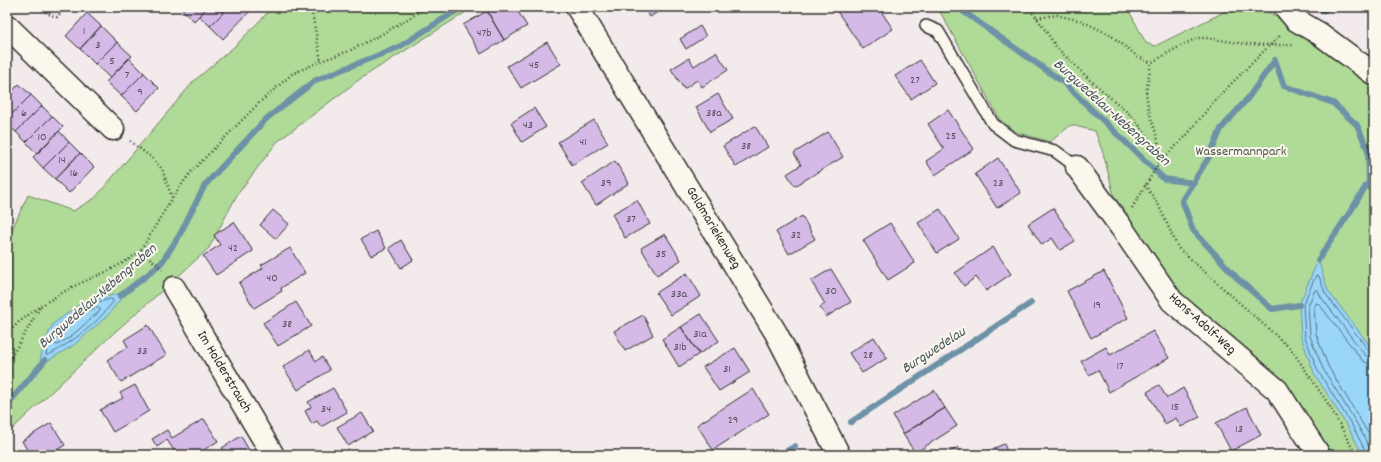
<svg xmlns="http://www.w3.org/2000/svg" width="1381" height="462" font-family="Dekko,sans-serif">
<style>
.green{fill:#b0da97;stroke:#6e8261}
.water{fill:#99d6fa;stroke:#6d92a7}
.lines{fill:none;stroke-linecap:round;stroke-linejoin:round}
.shore{stroke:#576f7e;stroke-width:1}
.stream{stroke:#6d92a7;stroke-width:6}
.building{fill:#d5bae8;stroke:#2b2b2b}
.service-casing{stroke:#2b2b2b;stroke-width:14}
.minor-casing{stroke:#2b2b2b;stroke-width:25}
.path{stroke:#2b2b2b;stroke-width:2.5;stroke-dasharray:1 3;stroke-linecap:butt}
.service{stroke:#fbf7ec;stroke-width:11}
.minor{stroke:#fbf7ec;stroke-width:22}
.labels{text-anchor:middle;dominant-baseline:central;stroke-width:4;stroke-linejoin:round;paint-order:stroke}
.number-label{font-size:12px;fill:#564f5a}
.park-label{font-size:14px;fill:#4c5746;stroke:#fbf7ec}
.street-label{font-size:14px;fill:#2b2b2b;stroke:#fbf7ec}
.water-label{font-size:15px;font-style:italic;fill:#46565f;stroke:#fbf7ec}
</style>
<rect width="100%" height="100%" fill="#f3ebeb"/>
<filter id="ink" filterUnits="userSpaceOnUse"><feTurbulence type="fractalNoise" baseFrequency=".025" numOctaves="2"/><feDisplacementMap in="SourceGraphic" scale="8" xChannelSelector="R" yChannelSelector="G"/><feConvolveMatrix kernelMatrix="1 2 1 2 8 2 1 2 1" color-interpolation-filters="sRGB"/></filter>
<g filter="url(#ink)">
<path class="green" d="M273,7H474L360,79L277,142L237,195L209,248L172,282L117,330L7,434V240L28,195L73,211L95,198L194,81L236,45Z
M932,7H1127L1146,43L1155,46L1232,8L1264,9L1316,42L1374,85V455H1323L1178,294L1132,227L1114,196L1103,153L1095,131L1071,125L1050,142L1016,132L1000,120L939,10Z"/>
<path class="water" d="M1318,260L1328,291L1374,351V455H1363L1349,429L1314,373L1301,337L1299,305Z
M126,292L107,316L74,345L39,366L44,343L53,324L83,302Z"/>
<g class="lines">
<path class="shore" d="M111,299L113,300V302C96,325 73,341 49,355H46L48,345L57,326L85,306Z
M98,308L100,309V311L69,338L57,345L55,344V342L61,329L87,311Z
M1374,364L1367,363L1362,360L1319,304L1316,303L1314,308L1316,334L1328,366L1374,443
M1367,455L1366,452L1353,427L1318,371L1305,337L1303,305L1316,275L1319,276L1325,293L1369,351L1374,353
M1372,455L1371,450L1357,424L1323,369L1310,336L1308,306L1315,290H1318L1321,297L1365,355L1369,357L1374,358"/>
<path class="stream" d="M957,7L1063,82L1164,179L1194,183
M1322,11L1331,7
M1275,60L1248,98L1221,129L1209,157L1182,200L1193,230L1237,278L1272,309L1299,305
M1275,60L1284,86L1333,103L1357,125L1368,150L1369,181L1352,209L1318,260
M120,296L146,276L162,262L179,236L205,185L266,119L316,80L399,47L462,7
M7,405L45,360
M851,422L1031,303
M780,455L795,446"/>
</g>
<path class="building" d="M185,7H208L194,21L182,9Z
M208,7H229L210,26L199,16Z
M229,7H247L251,10L223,39L210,26Z
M494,7H515L527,26L504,40L487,11Z
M644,7H665L650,17Z
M834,7H866L868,10L872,7H878L893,29L863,49Z
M487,11L504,40L481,54L463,25Z
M87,13L101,26L80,49L66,36Z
M101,26L117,42L95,64L80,49Z
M700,26L706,36L686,49L680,39Z
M117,42L132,56L110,78L95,64Z
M547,42L561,64L521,88L507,66Z
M716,52L728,70L702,87L697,80L684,89L671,69L689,58L694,66Z
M129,58L144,73L121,96L106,82Z
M920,60L935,83L911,99L895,76Z
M144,73L159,88L137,111L121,96Z
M19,84L31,95L7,119V97Z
M718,94L733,119L710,132L696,107Z
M31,95L42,106L16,132L7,124V119Z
M42,106L52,116L26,142L16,132Z
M534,108L546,127L522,142L511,123Z
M948,110L974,149L935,175L926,161L944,149L928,124Z
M52,116L63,127L37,154L26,142Z
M594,120L608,143L572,165L558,142Z
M755,126L768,147L736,167L723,146Z
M59,131L69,142L43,168L33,157Z
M828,132L843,157L795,186L787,174L801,165L794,153Z
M69,142L80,153L55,179L43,168Z
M80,153L94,167L69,193L55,179Z
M998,158L1021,193L997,208L975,174Z
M615,161L629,183L596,205L582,183Z
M637,200L650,224L625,238L612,214Z
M1053,208L1075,241L1060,250L1052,238L1042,245L1028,224Z
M940,209L959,239L937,253L918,223Z
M273,210L289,224L276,239L260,225Z
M802,216L815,239L789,254L776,232Z
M234,222L253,251L216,275L203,256L220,245L214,235Z
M890,223L915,263L888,280L863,240Z
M376,231L386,248L371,256L361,239Z
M665,234L681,260L657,275L641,248Z
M401,240L413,260L401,268L389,248Z
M993,247L1011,274L986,291L976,277L964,286L955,273Z
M290,248L305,273L281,288L282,291L254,308L239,283L263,268L261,265Z
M831,269L851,302L826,317L820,307L825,304L811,281Z
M1104,271L1128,318L1091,338L1067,291Z
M687,273L701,296L671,315L656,293Z
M296,302L311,326L278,346L263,323Z
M701,314L719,341L699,354L681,327Z
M643,315L653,335L625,351L614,331Z
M148,325L166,355L121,382L107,360L128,347L124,340Z
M681,327L699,354L679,367L662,339Z
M1153,331L1169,358L1109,392L1098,370L1089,375L1081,361L1106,347L1110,355Z
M874,337L887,358L862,373L849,353Z
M735,348L750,372L719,391L703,367Z
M309,350L316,361L322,357L330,370L298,390L283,367Z
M135,385L149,411L113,432L100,410L123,398L120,393Z
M1159,385L1167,398L1183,388L1200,417L1181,427L1176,418L1165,424L1147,392Z
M333,388L347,412L321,427L317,421L312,424L305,411L311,407L308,402Z
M753,389L769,414L713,450L697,425Z
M934,390L945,408L903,434L893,416Z
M1247,407L1261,435L1231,451L1216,423Z
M945,408L957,426L915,453L903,434Z
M362,413L373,431L348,446L337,427Z
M204,419L218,441L196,455H177L167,440L157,447L152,439L167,430L172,438Z
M51,423L65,445L49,455H30L22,441Z
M241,436L250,452L245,455H226L222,448Z
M1004,444L1008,454L1005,455H982L981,454Z
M958,447L963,455H945Z"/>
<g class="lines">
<g class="service-casing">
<path id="service" d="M926,26L938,31L993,124L1014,140L1055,151L1077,167"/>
</g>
<g class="minor-casing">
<path id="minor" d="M577,7L776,333L839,455
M1285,7L1296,20L1320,34L1374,74
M7,26L113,129
M1077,167L1121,227L1172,301L1277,390L1319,455
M174,288L273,455"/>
</g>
<path class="path" d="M39,7L50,15L57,17L67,7
M311,7L321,61
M1027,7L1037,18L1057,48L1090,80L1133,117L1153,144L1158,159
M1037,18L1057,15L1081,21L1109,34L1137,56L1151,63
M130,141L152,158L162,169L172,197
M1159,163L1158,140L1149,111L1146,93L1151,63L1175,49L1197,38H1206L1246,44L1270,45L1281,35
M1145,185L1158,204L1178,248L1291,349L1329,405L1356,455
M1132,208L1159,163L1187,135L1215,100L1270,45H1295
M141,250L164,271
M7,334L19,322L42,305L72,287L110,270L128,260L141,250L172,198L191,172L260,102L292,74L321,61L349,51L384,33L416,14L424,7
M7,364L41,306"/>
<use href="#service" class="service"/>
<use href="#minor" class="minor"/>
</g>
</g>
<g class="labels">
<g class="number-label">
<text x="84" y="31">1</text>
<text x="484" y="33">47b</text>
<text x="98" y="45">3</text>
<text x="112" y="61">5</text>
<text x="534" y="65">45</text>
<text x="127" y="75">7</text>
<text x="915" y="80">27</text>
<text x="140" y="92">9</text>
<text x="24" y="113">6</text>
<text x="714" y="113">38a</text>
<text x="528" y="125">43</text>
<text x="951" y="136">25</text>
<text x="42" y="137">10</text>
<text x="583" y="142">41</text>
<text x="746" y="146">38</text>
<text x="62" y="160">14</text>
<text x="74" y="173">16</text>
<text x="606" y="183">39</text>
<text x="998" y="183">23</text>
<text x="631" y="219">37</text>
<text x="796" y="235">32</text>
<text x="233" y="248">42</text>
<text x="661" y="254">35</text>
<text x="272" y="278">40</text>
<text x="831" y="291">30</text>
<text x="679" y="294">33a</text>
<text x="1097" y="305">19</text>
<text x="287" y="324">38</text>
<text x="700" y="334">31a</text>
<text x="680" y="347">31b</text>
<text x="142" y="351">33</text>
<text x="868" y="355">28</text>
<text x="1120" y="366">17</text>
<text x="727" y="369">31</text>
<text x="1175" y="407">15</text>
<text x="326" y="409">34</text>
<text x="733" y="420">29</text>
<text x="1239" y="429">13</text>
</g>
<g class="park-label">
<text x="1241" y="152">Wassermannpark</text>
</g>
<g class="street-label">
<text transform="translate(713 228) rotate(59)">Goldmariekenweg</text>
<text transform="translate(1202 324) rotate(42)">Hans-Adolf-Weg</text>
<text transform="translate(224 372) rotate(59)">Im Holderstrauch</text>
</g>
<g class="water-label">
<text transform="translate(1111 113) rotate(42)">Burgwedelau-Nebengraben</text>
<text transform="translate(98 297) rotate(-41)">Burgwedelau-Nebengraben</text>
<text transform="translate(934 351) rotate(-33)">Burgwedelau</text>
</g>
</g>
<rect width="1381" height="462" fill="none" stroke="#fbf7ec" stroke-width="24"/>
<rect x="12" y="12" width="1357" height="438" fill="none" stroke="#2b2b2b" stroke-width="1.5" filter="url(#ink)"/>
</svg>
